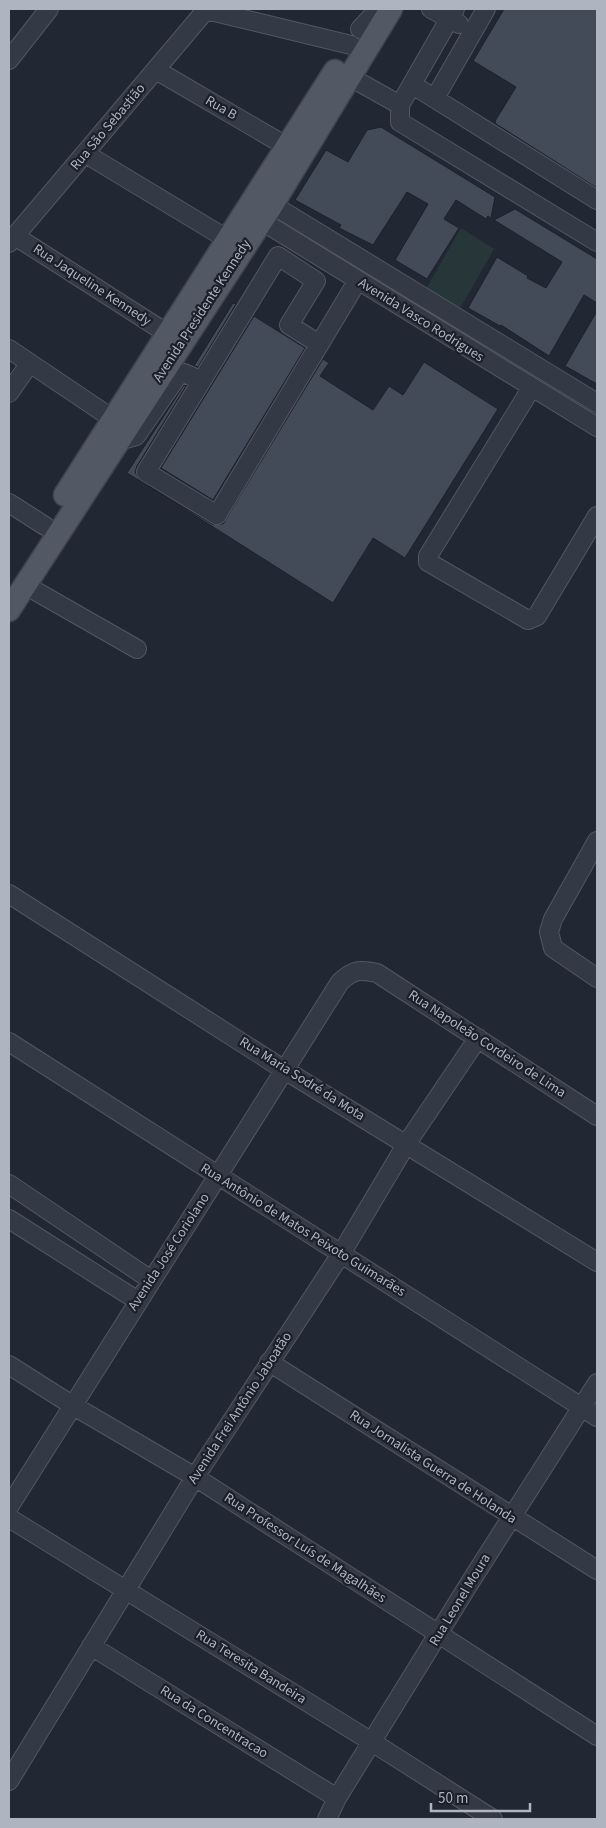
<svg xmlns="http://www.w3.org/2000/svg" width="606" height="1828" font-family="'Source Sans 3',sans-serif">
<style>
.green{fill:#273739}
.building{fill:#434a58;stroke:#1c212b}
.lines{fill:none;stroke-linecap:round;stroke-linejoin:round}
.minor-casing{stroke:#525762;stroke-width:20}
.major-casing{stroke:#3e434e;stroke-width:25}
.minor{stroke:#343a45;stroke-width:18}
.major{stroke:#525965;stroke-width:22}
.labels{text-anchor:middle;dominant-baseline:central;stroke-width:4.5;stroke-linejoin:round;paint-order:stroke}
.street-label{font-size:14px;fill:#afb4c1;stroke:#1a1f29}
</style>
<rect width="100%" height="100%" fill="#212834"/>
<path class="green" d="M461,228L494,249L459,310L426,289Z
M338,253L597,412V423L333,261Z"/>
<path class="building" d="M504,9H597V188L496,124L495,121L516,87L473,61Z
M381,127L495,197L491,218L488,216L486,219L456,200L444,219L459,228L427,279L395,260L428,204L407,192L373,245L339,228L341,225L295,200L326,150L348,162L367,130Z
M515,209L597,259V303L584,295L549,356L501,325L500,326L468,308L497,257L528,276L527,278L546,288L562,262L494,220Z
M233,303L236,304L198,367L194,366Z
M597,311V384L565,366Z
M254,316L305,348L213,500L161,468Z
M323,359L329,363L320,376L373,410L389,386L403,395L424,362L498,409L405,558L373,538L333,603L147,485L212,524H223Z
M184,385L186,386L137,466L135,472L140,481L127,473Z"/>
<g class="lines">
<g class="minor-casing">
<path id="minor" d="M202,9L351,45
M431,9L459,24
M455,9L400,105V122L597,242
M360,29L379,9
M9,60L49,9
M156,70L286,146
M350,77L400,105
M413,85L597,200
M435,98L486,9
M86,154L227,239
M263,199L597,403
M252,215L597,427
M15,236L168,334
M9,243L206,10
M319,344L289,325L316,281L278,256L146,472L217,515L358,280
M9,349L113,419
M532,387L428,556V562L528,620L537,616L597,516
M9,393L30,363
M118,441L136,436L179,374L184,373L200,380
M9,503L45,526
M25,585L137,649
M597,841L553,919L549,932L553,948L597,978
M9,894L283,1069L597,1262
M9,1042L597,1417
M9,1184L151,1280
M9,1219L138,1301
M269,1362L597,1570
M9,1365L72,1405L195,1477L597,1736
M9,1507L340,982C353,970 359,969 377,973L597,1116
M9,1518L372,1742L493,1819
M91,1646L337,1798
M9,1781L195,1477L341,1254L407,1143L478,1038
M327,1819L337,1798L469,1584L597,1383"/>
</g>
<g class="major-casing">
<path id="major" d="M65,495L335,71
M9,610L272,205L391,9"/>
</g>
<use href="#minor" class="minor"/>
<use href="#major" class="major"/>
</g>
<g class="labels">
<g class="street-label">
<text transform="translate(221 108) rotate(30)">Rua B</text>
<text transform="translate(108 127) rotate(-50)">Rua São Sebastião</text>
<text transform="translate(92 285) rotate(33)">Rua Jaqueline Kennedy</text>
<text transform="translate(202 311) rotate(-57)">Avenida Presidente Kennedy</text>
<text transform="translate(421 320) rotate(32)">Avenida Vasco Rodrigues</text>
<text transform="translate(487 1044) rotate(33)">Rua Napoleão Cordeiro de Lima</text>
<text transform="translate(302 1079) rotate(32)">Rua Maria Sodré da Mota</text>
<text transform="translate(303 1230) rotate(32)">Rua Antônio de Matos Peixoto Guimarães</text>
<text transform="translate(169 1252) rotate(-57)">Avenida José Coriolano</text>
<text transform="translate(240 1408) rotate(-57)">Avenida Frei Antônio Jaboatão</text>
<text transform="translate(433 1467) rotate(33)">Rua Jornalista Guerra de Holanda</text>
<text transform="translate(305 1548) rotate(33)">Rua Professor Luís de Magalhães</text>
<text transform="translate(460 1600) rotate(-59)">Rua Leonel Moura</text>
<text transform="translate(251 1667) rotate(32)">Rua Teresita Bandeira</text>
<text transform="translate(214 1722) rotate(32)">Rua da Concentracao</text>
</g>
</g>
<rect width="606" height="1828" fill="none" stroke="#afb4c1" stroke-width="20"/>
<path d="M431 1803v8h99v-8" fill="none" stroke="#afb4c1" stroke-width="2.5"/>
<text x="438" y="1803" font-size="15" fill="#afb4c1" stroke="#1a1f29" stroke-width="4" paint-order="stroke">50 m</text>
</svg>
